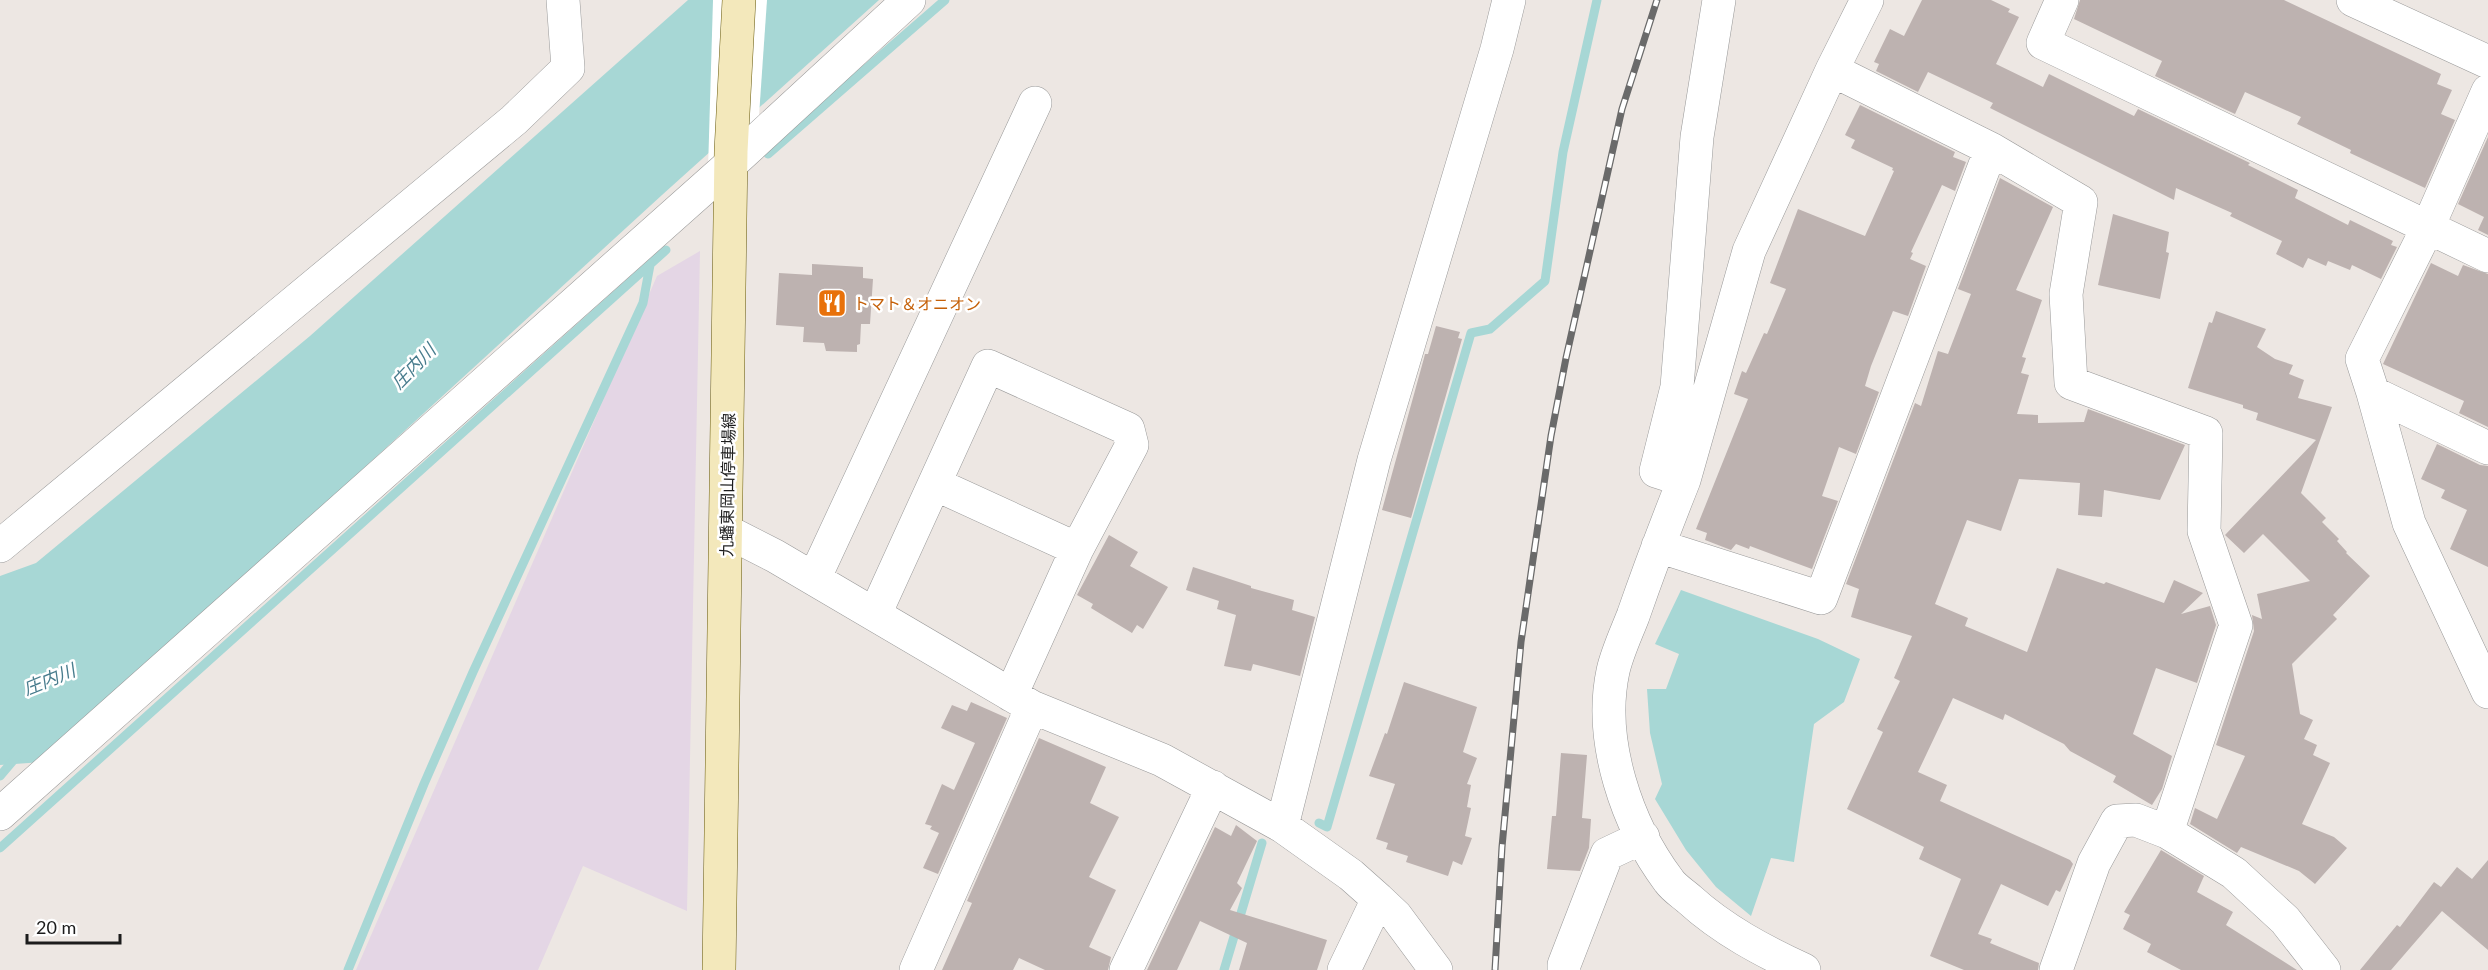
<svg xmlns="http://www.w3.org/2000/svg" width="2488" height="970" font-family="Lato,'Noto Sans JP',sans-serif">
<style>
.industrial{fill:#e4d6e5}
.water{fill:#a7d7d5}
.pier{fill:#fff}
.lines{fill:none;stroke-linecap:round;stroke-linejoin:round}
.stream{stroke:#a7d7d5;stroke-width:9}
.building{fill:#bdb2b0}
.street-casing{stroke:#999;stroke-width:34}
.secondary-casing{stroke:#685b0f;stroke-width:34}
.street{stroke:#fff;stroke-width:33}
.secondary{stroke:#f3e8bb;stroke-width:33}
.rail-casing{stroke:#6a6a6a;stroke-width:7}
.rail{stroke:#fff;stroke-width:4.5;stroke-dasharray:14;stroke-linecap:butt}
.labels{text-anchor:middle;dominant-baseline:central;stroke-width:5;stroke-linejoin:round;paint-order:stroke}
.food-label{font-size:16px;fill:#c56008;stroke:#fff;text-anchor:start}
.street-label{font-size:16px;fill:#1c1c1c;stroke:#fff}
.water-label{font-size:18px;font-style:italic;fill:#487c8d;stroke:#fff}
</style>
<rect width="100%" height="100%" fill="#ede7e3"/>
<path class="industrial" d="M700,251L687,911L583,866L538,970H356L657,276Z"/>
<path class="water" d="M688,0H879L662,195L43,762L0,765V576L36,563L310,336Z
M1681,590L1818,639L1860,659L1844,702L1814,724L1794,862L1771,858L1751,916L1716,887L1686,850L1655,799L1662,784L1650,733L1647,689H1666L1679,654L1655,644Z"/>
<path class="pier" d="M713,0H767L758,130L708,170Z"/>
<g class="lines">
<path class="stream" d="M768,154L945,0
M0,776L17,756
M1319,823L1327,827L1471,333L1490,329L1545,281L1563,152L1597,0
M0,848L666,250
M348,970L424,784L473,672L643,303L650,265
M1224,970L1262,843"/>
</g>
<path class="building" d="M1922,0H1991L2010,9L2008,12L2019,17L1996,64L2043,87L2049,74L2134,116L2138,109L2250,163L2248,165L2298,190L2295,198L2348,225L2350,220L2393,241L2391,245L2397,247L2381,279L2352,265L2350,270L2328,261L2326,266L2308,258L2303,268L2276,254L2282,241L2230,216L2232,213L2176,188L2174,200L1990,108L1993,103L1928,72L1918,92L1876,71L1879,64L1874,62L1890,29L1904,36Z
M2080,0H2284L2441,74L2437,84L2452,90L2441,114L2455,120L2425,188L2350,153L2351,150L2297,124L2301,117L2245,92L2235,114L2155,76L2162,61L2074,19Z
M1860,105L1955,152L1953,157L1966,162L1955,191L1942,185L1911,252L1913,253L1910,259L1926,266L1908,316L1893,311L1871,366L1865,386L1879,392L1856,454L1839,447L1822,496L1838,501L1812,569L1750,546L1749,549L1736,544L1731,550L1705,540L1707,533L1696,529L1748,399L1734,394L1742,371L1746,373L1764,333L1767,334L1786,289L1770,283L1798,209L1865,236L1894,171L1892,170L1893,168L1851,148L1855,140L1845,135Z
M2488,137V235L2478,230L2484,217L2458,204Z
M2000,178L2053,207L2016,290L2042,300L2022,357L2026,358L2021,373L2029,375L2017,414L2038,415V423L2084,422L2088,409L2185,445L2160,500L2104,490L2102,517L2078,515L2080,483L2019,479L2001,531L1967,520L1935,604L1968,618L1965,626L2027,652L2057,568L2104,584L2106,582L2164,603L2174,580L2203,593L2181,614L2210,606L2216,625L2197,683L2156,668L2133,734L2172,756L2162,789L2152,805L2113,782L2116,776L2070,751L2064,744L2005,714L2003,720L1953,698L1918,772L1947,785L1940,801L2070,860L2073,864L2060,892L2056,890L2048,906L2001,884L1978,934L1992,939L1990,943L2039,963L2038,970H1964L1930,956L1961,879L1919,859L1924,847L1847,809L1883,732L1877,729L1900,681L1894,678L1912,636L1851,617L1859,589L1846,584L1915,403L1921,406L1938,351L1948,354L1971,294L1958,289Z
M2113,214L2169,232L2166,252L2169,253L2160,299L2098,285Z
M2431,263L2458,276L2463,265L2488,274V427L2459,413L2464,401L2383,364Z
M812,264L863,267V278L873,279L870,324H861L860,344L857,345V352L826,351L824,343L803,342L804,327L776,325L779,273L812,275Z
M2216,311L2266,329L2257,347L2275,359L2293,365L2289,374L2304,380L2298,398L2332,407L2301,493L2326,518L2322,522L2339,539L2337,541L2347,552L2346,553L2370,576L2333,615L2337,619L2292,664L2300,714L2313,720L2304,739L2317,745L2313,755L2330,763L2302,824L2334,837L2347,848L2315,884L2299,871L2241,847L2237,853L2190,824L2195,808L2217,819L2245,756L2216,745L2254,631L2252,615L2262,619L2257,594L2310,581L2263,534L2244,553L2225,535L2316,440L2256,420L2258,413L2243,408V405L2188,388L2209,322L2212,323Z
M1436,326L1460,332L1458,338L1462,339L1411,518L1382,510L1424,358L1425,354H1428Z
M2437,444L2480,465L2488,466V567L2450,549L2467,510L2441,498L2445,490L2421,479Z
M1109,535L1138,552L1130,566L1168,587L1143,629L1137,625L1132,633L1091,608L1093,604L1077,595Z
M1193,567L1251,586V588L1294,600L1292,610L1315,617L1300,676L1253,664L1251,671L1224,666L1236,615L1217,609L1219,601L1186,590Z
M1404,682L1477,707L1463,752L1477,758L1467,784L1471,785L1467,807L1471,808L1465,836L1472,838L1462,865L1453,861L1448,876L1406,862L1408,856L1386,849L1388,843L1376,839L1395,784L1369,776L1385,733L1387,734Z
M971,702L1007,718L938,874L923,868L939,833L930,829L932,826L925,824L942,784L954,790L975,743L941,728L952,705L967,711Z
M1039,738L1106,767L1090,803L1119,817L1089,877L1116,890L1089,947L1111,957L1108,970H1045L1019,958L1013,970H942L972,903L967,901Z
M1561,753L1587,755L1582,818L1591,819L1589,848L1580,871L1547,869L1552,816H1556Z
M1236,825L1257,841L1237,883L1242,888L1230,910L1327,940L1317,970H1239L1247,943L1200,921L1177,970H1147L1215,827L1231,836Z
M2161,850L2204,876L2197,892L2233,912L2226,925L2297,970H2181L2147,952L2151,944L2123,929L2130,915L2124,912Z
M2488,860V950L2442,911L2391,970H2360L2397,925L2400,927L2434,882L2441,887L2457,867L2472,879Z"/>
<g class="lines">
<g class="street-casing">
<path id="street" d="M1719,0L1697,137L1677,387L1656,471L1684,480C1666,525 1649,570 1633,616C1626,634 1617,653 1613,671C1598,741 1627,825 1669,881C1674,888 1682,893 1689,899C1723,930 1763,951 1804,970
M2062,0L2043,43L2488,256
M2353,0L2488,62
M2488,91L2428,227L2362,359L2373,393L2488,448
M1991,149L2081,202L2066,294L2071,383L2206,433L2204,531L2236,625L2167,832
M2373,393L2409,523L2488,692
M1684,480L1749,251L1832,70L1867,0
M935,484L1077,549
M726,531L775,556L1032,707L1162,760L1282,826L1351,875L1378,899L1396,916L1436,970
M0,546L514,120L568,68L563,0
M1658,546L1821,598L1991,149L1832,70
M814,579L1035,103
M875,614L988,366L1128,429L1132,445L1077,549L1011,695
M0,814L732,163L909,0
M1282,826L1374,460L1497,49L1509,0
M916,970L1032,707
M1126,970L1213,787
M1344,970L1378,899
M1564,970V965L1607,854L1643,837
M2056,970L2094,863L2117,821L2136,820L2167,832L2234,873L2285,920L2324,970"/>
</g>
<g class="secondary-casing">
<path id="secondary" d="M719,970L731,151L739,0"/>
</g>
<use href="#street" class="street"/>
<use href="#secondary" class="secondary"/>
<g class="rail-casing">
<path id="rail" d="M1495,970L1502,847L1521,642L1551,436L1566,358L1622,109L1657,0"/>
</g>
<use href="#rail" class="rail"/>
</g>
<defs>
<g id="restaurant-square" transform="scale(1.5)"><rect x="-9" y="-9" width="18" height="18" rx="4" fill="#e8710a" stroke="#fff"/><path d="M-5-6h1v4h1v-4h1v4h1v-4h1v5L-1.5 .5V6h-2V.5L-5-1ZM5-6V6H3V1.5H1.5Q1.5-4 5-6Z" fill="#fff"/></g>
</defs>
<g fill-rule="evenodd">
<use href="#restaurant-square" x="832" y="303"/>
</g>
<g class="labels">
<g class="food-label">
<text x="853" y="303">トマト＆オニオン</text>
</g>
<g class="street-label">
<text transform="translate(727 485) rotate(-89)">九蟠東岡山停車場線</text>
</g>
<g class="water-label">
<text transform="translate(413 366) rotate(-46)">庄内川</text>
<text transform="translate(49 679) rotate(-22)">庄内川</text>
</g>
</g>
<path d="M27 934v9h93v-9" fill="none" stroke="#1c1c1c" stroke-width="3"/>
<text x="36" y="934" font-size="18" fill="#1c1c1c" stroke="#ffffff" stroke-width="4.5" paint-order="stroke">20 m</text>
</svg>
